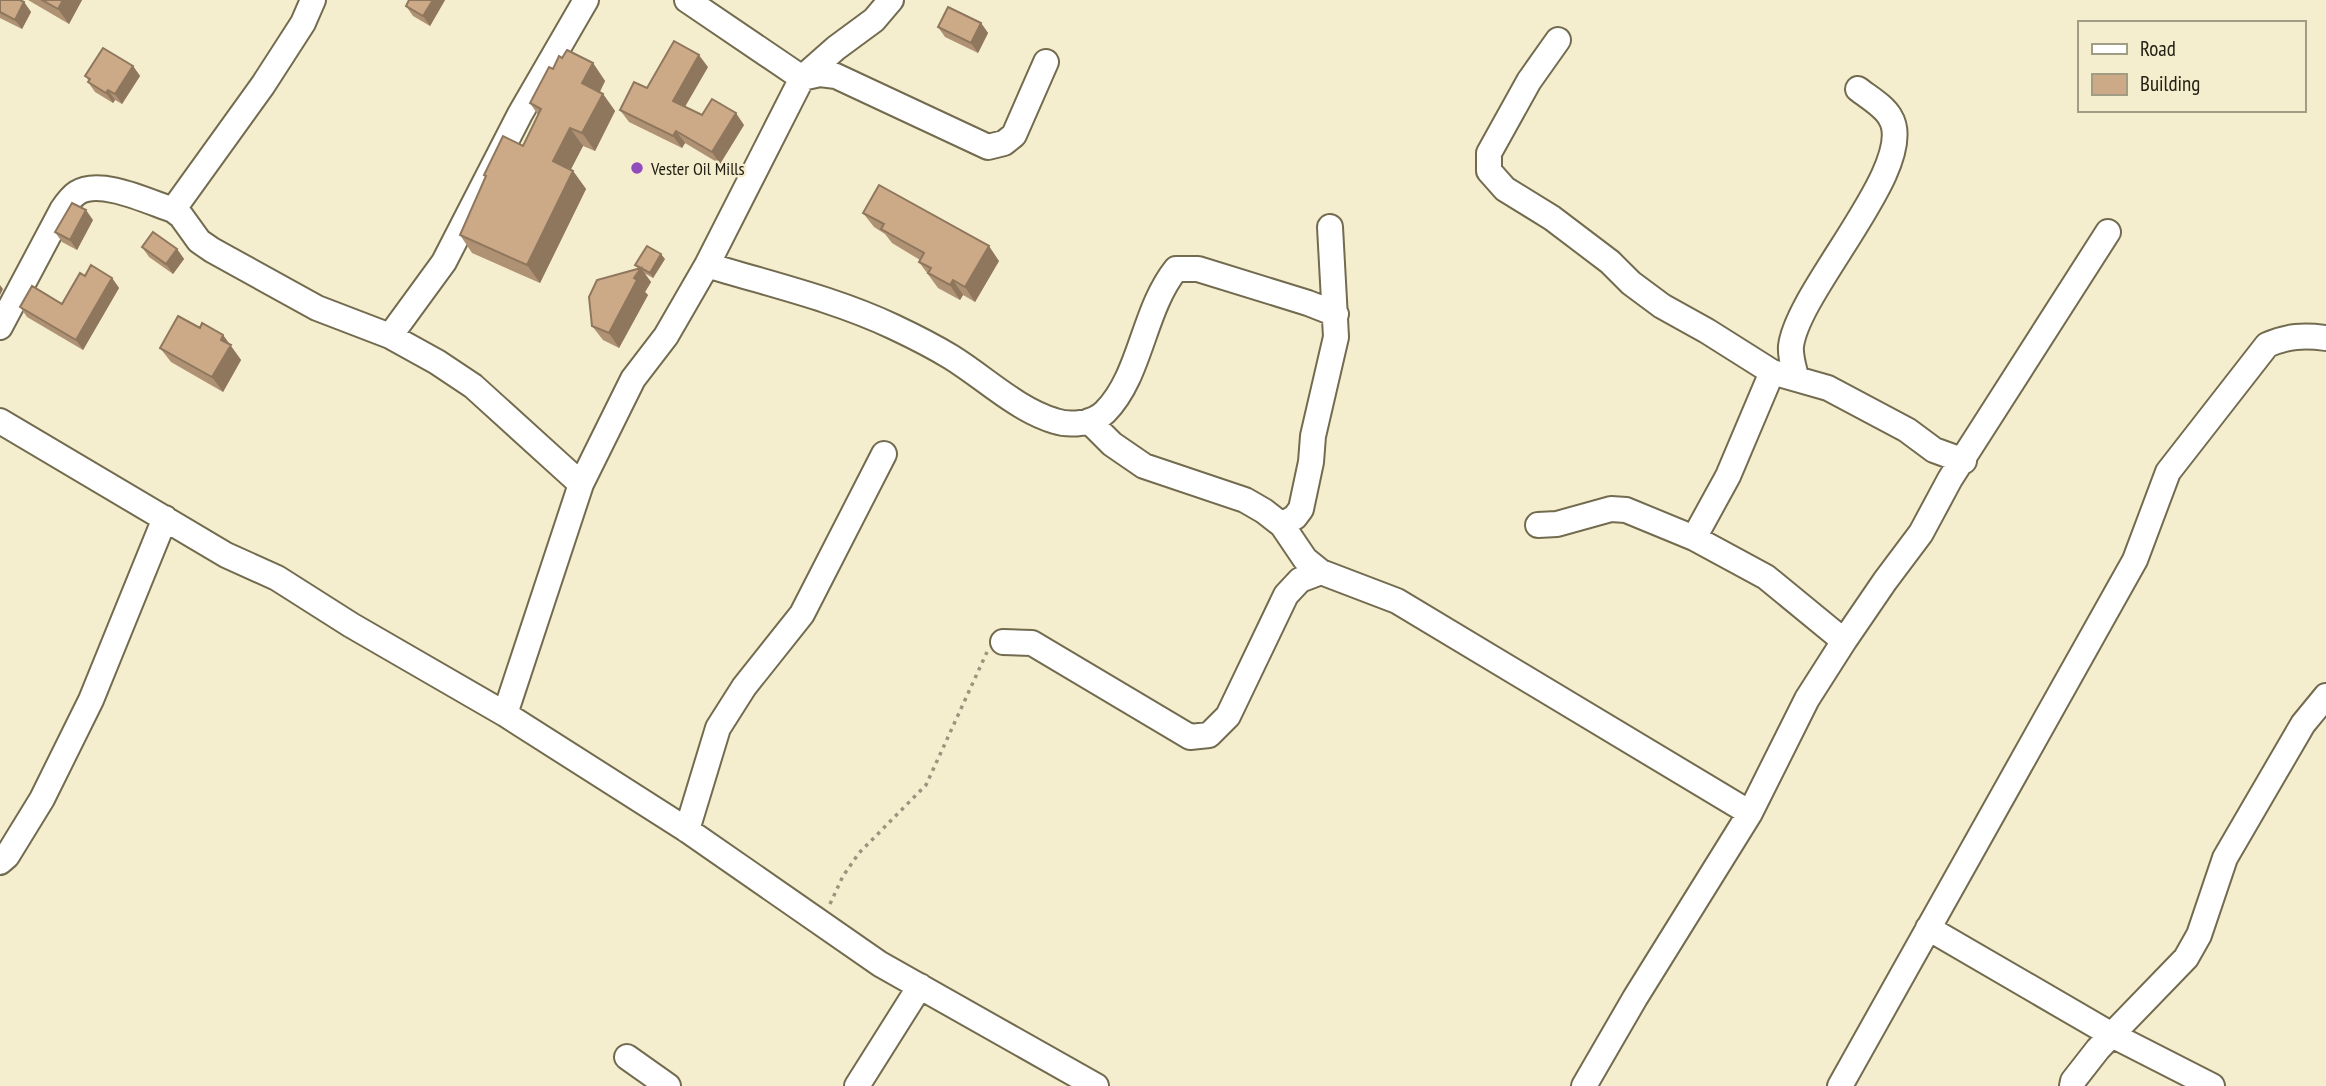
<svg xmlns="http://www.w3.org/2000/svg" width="2326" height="1086" font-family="'PT Sans Narrow',sans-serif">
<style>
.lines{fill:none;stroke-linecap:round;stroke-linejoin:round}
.minor-casing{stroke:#726b4f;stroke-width:28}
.path{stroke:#99947d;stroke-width:3.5;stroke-dasharray:3.5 5;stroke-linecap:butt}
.minor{stroke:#fff;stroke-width:24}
.wall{fill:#af9274}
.shaded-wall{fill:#8f775e}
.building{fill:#ccaa87;stroke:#8f775e;stroke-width:2}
.poi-dot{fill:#924bbf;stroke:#f5eece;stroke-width:2.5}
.labels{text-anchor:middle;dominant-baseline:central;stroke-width:5;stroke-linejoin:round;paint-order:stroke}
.poi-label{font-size:18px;fill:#232014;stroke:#f5eece;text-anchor:start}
</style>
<rect width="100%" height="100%" fill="#f5eece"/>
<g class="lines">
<g class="minor-casing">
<path id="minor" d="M687,0L802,78L820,74L836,76L988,147L1004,143L1014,135L1046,62
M1558,40L1529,81L1489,153V171L1505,189L1552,218L1610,262L1631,283L1662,306L1707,331L1772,372L1828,388L1907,430L1934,450L1964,461
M173,210L263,85L303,23L313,0
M707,265C769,284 835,299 894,327C913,336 933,346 951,357C985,378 1016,409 1055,421C1070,426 1093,424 1105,412C1141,376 1143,310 1176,269H1198L1308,303L1336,314
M0,327L62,210C66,204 71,197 77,193C100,178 149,202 173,210L181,216L199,241L212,250L317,308L390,336L437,362L473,386L581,484
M390,336L444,262L520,114L586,0
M1796,377C1794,368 1790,356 1791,346C1798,289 1920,164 1890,117C1884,106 1868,97 1858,89
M0,421L226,555L277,578L351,625L505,714L687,830L880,964L1096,1086
M1089,421L1112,444L1144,466L1245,500L1264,511L1282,525L1305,559L1321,572L1397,601L1750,813
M1282,525L1295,517L1301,509L1311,462L1313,436L1336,337L1330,227
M1538,525L1557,524L1611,509L1626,510L1694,538L1766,577L1844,641L1807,699L1750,813L1635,998L1584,1086
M1694,538L1728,476L1772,372
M1844,641L1885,581L1921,533L1950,479L2108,232
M1003,642L1032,643L1190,737L1209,735L1228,716L1286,595L1300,580L1321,572
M505,714L581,484L633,379L666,336L707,265L802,78L836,48L874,20L891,0
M687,830L718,728L744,687L802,614L884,454
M0,862L7,856L42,799L91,700L165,518
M1928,928L2112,1035L2212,1086
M627,1057L668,1086
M857,1086L920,986
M1840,1086L2135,560L2168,472L2267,345C2287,336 2304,335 2326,338
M2072,1086L2073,1081L2098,1049L2186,958L2199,935L2225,858L2303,724L2326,696"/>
</g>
<path class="path" d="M830,904L843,876L859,853L926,785L987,652"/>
<use href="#minor" class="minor"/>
</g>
<path class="wall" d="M0,0L24,2L31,12L22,29L0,18Z
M28,0H82L69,24Z
M445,0L430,26L413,16L406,6Z
M981,23L988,33L978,53L945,37L938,27Z
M593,63L605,81L600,92L603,94L615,111L595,151L583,146L570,170L573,171L586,189L540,283L472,253L460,235L486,178L484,175L523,146L538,115L530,103L553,69Z
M133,66L140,76L122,104L115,100L113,103L95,92L88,82L89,81L85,76Z
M708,67L685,107L702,115L744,125L720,164L685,143L682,148L629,122L620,110L647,88Z
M863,213L999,261L975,302L963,295L960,300L938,288L919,262L920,260L892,243L885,234L874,227Z
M93,220L77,250L62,242L55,232Z
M142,247L177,249L184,259L173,274L149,257Z
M665,259L653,278L644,273L651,282L645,292L648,295L619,348L603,340L592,326L638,268L635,265Z
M85,276L112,278L119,288L83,350L27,317L20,307L62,304Z
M200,328L223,335L241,360L223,392L171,362L160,348Z"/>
<path class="shaded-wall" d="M63,0H82L69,24L58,9Z
M433,0H445L430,26L423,16Z
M24,2L31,12L22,29L15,20Z
M981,23L988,33L978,53L971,43Z
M699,55L708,67L681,113L673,101Z
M593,63L605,81L595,101L582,83Z
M133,66L140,76L122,104L115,94Z
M108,90L115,100L113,103L106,93Z
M603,94L615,111L595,151L582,133Z
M736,113L744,125L720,164L712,152Z
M570,128L583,146L566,179L553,161Z
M676,131L685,143L682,148L673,136Z
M573,171L586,189L540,283L527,265Z
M86,210L93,220L77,250L70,240Z
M989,246L999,261L975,302L965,287Z
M177,249L184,259L173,274L166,264Z
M661,254L665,259L653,278L650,273Z
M641,268L651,282L645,292L648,295L619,348L609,333L634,278Z
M112,278L119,288L83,350L76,340Z
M953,280L963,295L960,300L950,285Z
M0,285L3,289L0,295Z
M223,335L241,360L223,392L212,377L221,340Z"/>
<path class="building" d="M0,0H20L24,2L15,20L0,12Z
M42,0H63L58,9Z
M409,0H433L423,16L406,6Z
M948,7L981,23L971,43L938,27Z
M674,41L699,55L673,101L702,115L712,99L736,113L712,152L676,131L673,136L620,110L634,82L647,88Z
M103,48L133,66L115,94L108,90L106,93L88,82L90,79L85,76Z
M567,50L593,63L582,83L603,94L582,133L570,128L553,161L573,171L527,265L460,235L486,176L484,175L503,136L523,146L541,109L530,103L549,67L553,69L559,56L562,58Z
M879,185L989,246L965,287L953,280L950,285L928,273L931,268L919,262L924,253L881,229L884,224L863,213Z
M72,203L86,210L70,240L55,232Z
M153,232L177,249L166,264L142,247Z
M647,246L661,254L650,273L635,265Z
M91,265L112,278L76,340L20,307L32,286L62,304L80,273L85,276Z
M641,268L634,278L637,280L609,333L592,326L589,297L597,280Z
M178,316L200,328L202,323L223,335L221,340L231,345L212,377L160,348Z"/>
<circle class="poi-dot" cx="637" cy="168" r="7"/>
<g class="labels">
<g class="poi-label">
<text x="651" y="168">Vester Oil Mills</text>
</g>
</g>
<rect x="2078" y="21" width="228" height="91" fill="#f5eece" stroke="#a19c84" stroke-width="2"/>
<rect x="2092" y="44" width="35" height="10" fill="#ffffff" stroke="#a19c84" stroke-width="2"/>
<text x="2140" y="56" font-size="21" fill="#232014">Road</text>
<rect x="2092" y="74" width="35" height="21" fill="#ccaa87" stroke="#a19c84" stroke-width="2"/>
<text x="2140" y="91" font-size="21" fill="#232014">Building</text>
</svg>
